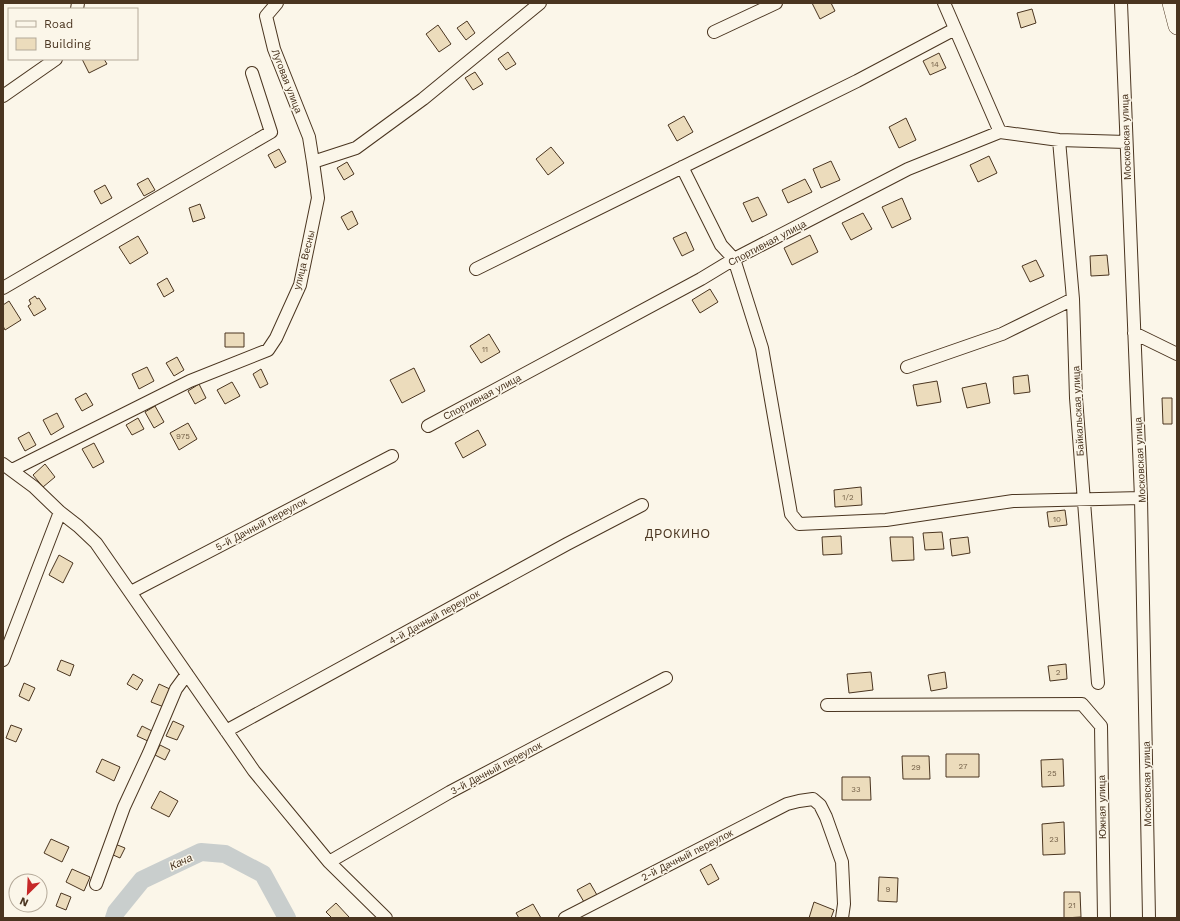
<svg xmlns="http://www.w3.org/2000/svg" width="1180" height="921" font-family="'Work Sans',sans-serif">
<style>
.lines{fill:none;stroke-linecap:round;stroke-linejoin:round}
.river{stroke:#c9cecd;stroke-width:18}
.building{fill:#ecdcbc;stroke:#4a3520}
.minor-casing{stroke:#4a3520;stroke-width:14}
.highway-casing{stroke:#4a3520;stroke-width:18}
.minor{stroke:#fbf6e9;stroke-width:12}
.highway{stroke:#fbf6e9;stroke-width:17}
.labels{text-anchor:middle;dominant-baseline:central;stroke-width:3;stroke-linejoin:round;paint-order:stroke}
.number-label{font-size:8px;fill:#725f47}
.street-label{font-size:10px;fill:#4a3520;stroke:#fbf6e9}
.water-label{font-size:11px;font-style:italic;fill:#4a3520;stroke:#fbf6e9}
.quarter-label{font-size:12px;letter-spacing:1px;fill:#4a3520;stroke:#fbf6e9}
</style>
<rect width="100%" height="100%" fill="#fbf6e9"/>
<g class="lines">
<path class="river" d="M114,918L116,912L142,880L201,852L225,854L263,874L287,918"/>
</g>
<path class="building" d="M812,3H831L835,11L820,19Z
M1032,9L1036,23L1021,28L1017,13Z
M467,21L475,33L466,40L457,28Z
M438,25L451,44L439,52L426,34Z
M508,52L516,64L506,70L498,59Z
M939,53L946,68L930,75L923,61Z
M82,59H104L107,64L89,73Z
M475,72L483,84L473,90L465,78Z
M684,116L693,132L677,141L668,125Z
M906,118L916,140L899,148L889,127Z
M551,147L564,163L548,175L536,159Z
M279,149L286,162L275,168L268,155Z
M989,156L997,173L978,182L970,165Z
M831,161L840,180L821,188L813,169Z
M347,162L354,174L344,180L337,168Z
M148,178L155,190L144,196L137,184Z
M805,179L812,192L788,203L782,190Z
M105,185L112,198L101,204L94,191Z
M758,197L767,215L752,222L743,203Z
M902,198L911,219L892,228L882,207Z
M200,204L205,218L193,222L189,208Z
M352,211L358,224L348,230L341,217Z
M863,213L872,229L851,240L842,223Z
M686,232L694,250L682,256L673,238Z
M810,235L818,252L792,265L784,248Z
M138,236L148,253L130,264L119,247Z
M1107,255L1109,275L1091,276L1090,256Z
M1036,260L1044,276L1030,282L1022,266Z
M167,278L174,291L164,297L157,284Z
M710,289L718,302L700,313L692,300Z
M35,296L37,299L39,298L46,309L34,316L28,306L31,304L29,300Z
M9,301L21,320L5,330L3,326V305Z
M225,333H244V347H225Z
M489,334L500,352L481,363L470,346Z
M177,357L184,370L174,376L166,363Z
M147,367L154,381L139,389L132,374Z
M414,368L425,391L402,403L390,380Z
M261,369L268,384L260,388L253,374Z
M1028,375L1030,392L1014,394L1013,377Z
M937,381L941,402L917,406L913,385Z
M232,382L240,396L225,404L217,390Z
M986,383L990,403L967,408L962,388Z
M199,384L206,398L195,404L188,391Z
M86,393L93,405L82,411L75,399Z
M1162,398H1172V424H1163Z
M155,406L164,422L154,428L145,412Z
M57,413L64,427L51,435L43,420Z
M138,418L144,429L132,435L126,425Z
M188,423L197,439L179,450L170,433Z
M478,430L486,445L463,458L455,443Z
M29,432L36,445L25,451L18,438Z
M94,443L104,462L93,468L82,449Z
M45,464L55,477L43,487L33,475Z
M861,487L862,505L835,507L834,490Z
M1065,510L1067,525L1049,527L1047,512Z
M942,532L944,549L925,550L923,533Z
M841,536L842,554L823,555L822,537Z
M890,537H913L914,560L892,561Z
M968,537L970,553L952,556L950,539Z
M59,555L73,563L63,583L49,575Z
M61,660L74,665L70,676L57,670Z
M1066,664L1067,679L1050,681L1048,666Z
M871,672L873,690L849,693L847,674Z
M945,672L947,688L931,691L928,675Z
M133,674L143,680L137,690L127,684Z
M24,683L35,688L29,701L19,696Z
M159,684L172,690L164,707L151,702Z
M173,721L184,726L177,740L166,736Z
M11,725L22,729L16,742L6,738Z
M142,726L154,732L150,742L137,736Z
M160,745L170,750L165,760L155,755Z
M946,754H979V777H946Z
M902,756H929L930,779H903Z
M102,759L120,767L114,781L96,772Z
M1063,759L1064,786L1042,787L1041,760Z
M842,777H870L871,800H842Z
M160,791L178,801L169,817L151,808Z
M1064,822L1065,854L1043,855L1042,824Z
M51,839L69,847L62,862L44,853Z
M115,844L125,848L120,858L111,854Z
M711,864L719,879L708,885L700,870Z
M72,869L90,877L84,891L66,882Z
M23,876L34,880L33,881H22Z
M879,877L898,878L897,902L878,901Z
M590,883L597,895L584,902L577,890Z
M1064,892H1080L1081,917L1064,918Z
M61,893L71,897L66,910L56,906Z
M814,902L834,910L831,918H809Z
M336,903L349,917L347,918H332L326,912Z
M533,904L541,918H519L516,913Z"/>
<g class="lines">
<g class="minor-casing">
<path id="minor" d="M277,3L266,16L274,49L309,137L313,162
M944,3L1000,132
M1121,3L1141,498L1149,918
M77,9L78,3
M714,32L776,3
M3,96L56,59
M1059,140L1073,299L1076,398L1098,683
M682,167L721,245L734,259L762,348L791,514L799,524L886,520L1013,501L1141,498
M476,269L857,81L955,29
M3,288L271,132L252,73
M1134,333L1177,354
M907,367L1002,334L1073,299
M428,426L701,279L734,259L908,169L1000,132L1059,140L1126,142
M3,464L34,487L60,512L78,526L96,543L254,771L329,862L386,918
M12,470L190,381L268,350L276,338L300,285L318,198L313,162L356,148L423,99L540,3
M131,592L392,456
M3,660L60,512
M827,705L1082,704L1101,726L1104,918
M226,731L567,544L642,505
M329,862L450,792L666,678
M96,884L124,807L149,753L176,689L187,674
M565,918L787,804L799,801L813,799L820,805L826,817L842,862L844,904L842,918"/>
</g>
<g class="highway-casing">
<path id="highway" d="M1171,3L1177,26"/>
</g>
<use href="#minor" class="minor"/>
<use href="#highway" class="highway"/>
</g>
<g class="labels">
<g class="number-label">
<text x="935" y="64">14</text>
<text x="485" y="349">11</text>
<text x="183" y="436">975</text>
<text x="848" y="497">1/2</text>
<text x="1057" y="519">10</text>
<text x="1058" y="672">2</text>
<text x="963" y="766">27</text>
<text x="916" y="767">29</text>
<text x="1052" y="773">25</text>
<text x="856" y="789">33</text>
<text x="1054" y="839">23</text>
<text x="888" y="889">9</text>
<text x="1072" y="905">21</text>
</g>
<g class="street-label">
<text transform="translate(287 81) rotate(69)">Луговая улица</text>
<text transform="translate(1126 137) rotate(-92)">Московская улица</text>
<text transform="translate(767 243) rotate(-28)">Спортивная улица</text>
<text transform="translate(304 260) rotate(-76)">улица Весны</text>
<text transform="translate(482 397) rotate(-28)">Спортивная улица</text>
<text transform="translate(1078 411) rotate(-93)">Байкальская улица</text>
<text transform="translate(1140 460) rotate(-93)">Московская улица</text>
<text transform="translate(261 524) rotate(-28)">5-й Дачный переулок</text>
<text transform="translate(434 617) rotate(-29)">4-й Дачный переулок</text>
<text transform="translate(496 768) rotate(-28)">3-й Дачный переулок</text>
<text transform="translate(1147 784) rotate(-91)">Московская улица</text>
<text transform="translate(1102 807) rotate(-91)">Южная улица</text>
<text transform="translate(687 855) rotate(-27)">2-й Дачный переулок</text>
</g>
<g class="water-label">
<text transform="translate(181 862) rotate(-25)">Кача</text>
</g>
<g class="quarter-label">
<text x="678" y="534">ДРОКИНО</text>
</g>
</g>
<rect width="1180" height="921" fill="none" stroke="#4a3520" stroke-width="8"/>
<rect x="8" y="8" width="130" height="52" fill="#fbf6e9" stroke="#b4a999"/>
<rect x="16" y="21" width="20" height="6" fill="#fbf6e9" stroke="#b4a999"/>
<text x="44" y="28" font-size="12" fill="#4a3520">Road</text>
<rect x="16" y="38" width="20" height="12" fill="#ecdcbc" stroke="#b4a999"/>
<text x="44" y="48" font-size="12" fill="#4a3520">Building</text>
<g transform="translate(28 893) rotate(204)"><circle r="19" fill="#fbf6e9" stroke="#b4a999"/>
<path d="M0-3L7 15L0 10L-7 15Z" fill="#c62828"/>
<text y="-6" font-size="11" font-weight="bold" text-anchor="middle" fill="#4a3520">N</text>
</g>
</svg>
